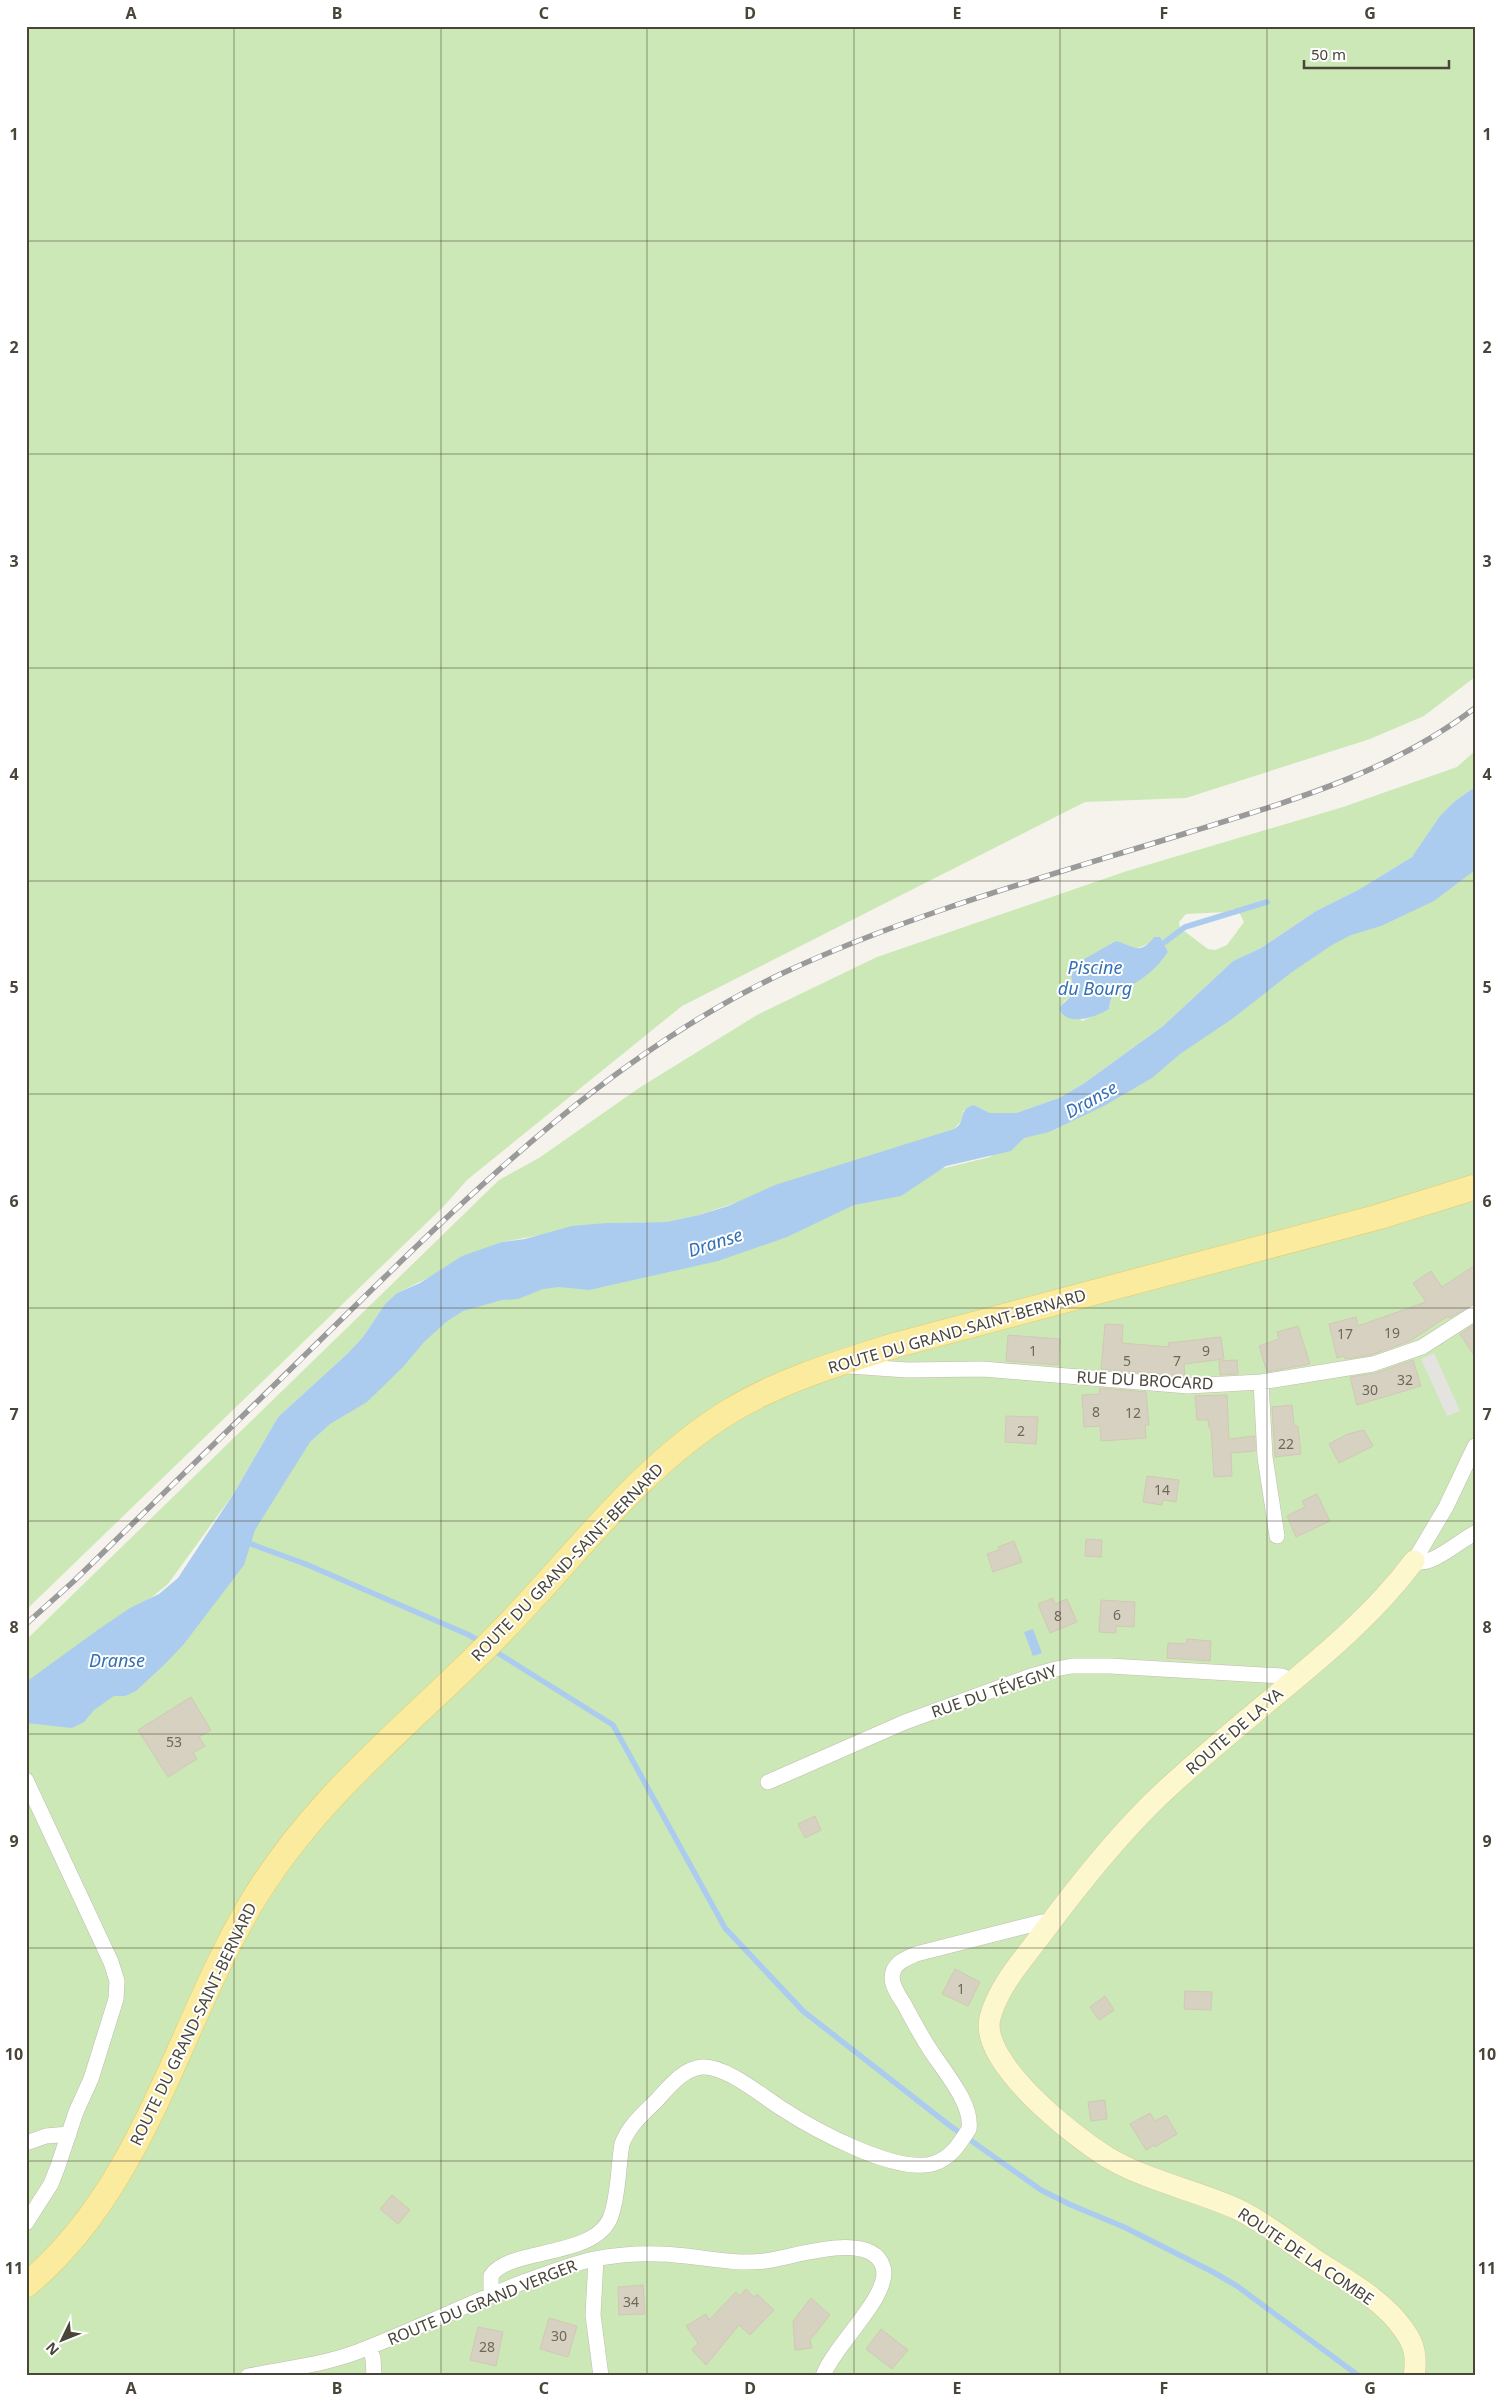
<svg xmlns="http://www.w3.org/2000/svg" width="1501" height="2402" font-family="'Noto Sans',sans-serif">
<style>
.green{fill:#cce8b7;fill-rule:evenodd}
.parking{fill:#e4e3e0}
.water{fill:#abccef}
.lines{fill:none;stroke-linecap:round;stroke-linejoin:round}
.stream{stroke:#abccef;stroke-width:5.5}
.building{fill:#d7d1c1;stroke:#d1c9b5}
.street-casing{stroke:#c1bcae;stroke-width:16}
.secondary-casing{stroke:#d3cb9d;stroke-width:22}
.primary-casing{stroke:#e1cb6e;stroke-width:26}
.street{stroke:#fff;stroke-width:15}
.secondary{stroke:#fdf7ce;stroke-width:21}
.primary{stroke:#fbeb9f;stroke-width:25}
.rail-casing{stroke:#9a9a9a;stroke-width:5.5}
.rail{stroke:#fff;stroke-width:4;stroke-dasharray:11;stroke-linecap:butt}
.grid{fill:none;stroke:#4a4539;stroke-width:1;stroke-opacity:0.55}
.labels{text-anchor:middle;dominant-baseline:central;stroke-width:4;stroke-linejoin:round;paint-order:stroke}
.number-label{font-size:14px;fill:#6d685b}
.street-label{font-size:16px;fill:#4a4539;stroke:#fff}
.water-label{font-size:18px;font-style:italic;fill:#3470b4;stroke:#fff}
.neatline{fill:none;stroke:#4a4539;stroke-width:2}
.grid-label{font-size:16px;text-anchor:middle;font-weight:bold;fill:#4a4539}
</style>
<rect width="100%" height="100%" fill="#f5f3ec"/>
<path class="green" d="M26,26H1475V677L1424,716L1370,739L1186,798L1085,802L682,1006L467,1180L443,1207L26,1610Z
M1475,751V787L1455,801L1412,857L1358,890L1316,911L1261,948L1233,961L1163,1026L1083,1084L1059,1098L1016,1113H990L974,1105L963,1111L962,1120L954,1129L699,1215L666,1222L606,1223L502,1242L397,1293L385,1304L363,1337L347,1354L278,1417L234,1493L168,1584L104,1636L26,1688V1640L499,1180L539,1158L639,1088L757,1015L877,957L1127,871L1343,807L1457,767ZM1233,909L1238,910L1244,922L1227,945L1215,950L1208,949L1180,928L1179,922L1186,914L1227,912ZM1122,943L1135,949L1148,944L1168,952C1159,964 1147,977 1133,984C1117,993 1112,985 1109,1009L1082,1021L1063,1002C1075,995 1073,989 1071,976Z
M1475,826V2376H26V1707L153,1636L399,1327L569,1260L990,1157L1303,938Z"/>
<path class="parking" d="M1434,1353L1460,1411L1447,1416L1421,1359Z"/>
<path class="water" d="M1475,787V870L1434,901L1381,926L1351,935L1332,945L1292,972L1232,1019L1180,1054L1152,1078L1104,1106L1049,1132L1024,1138L1011,1151L946,1166L901,1196L854,1205L787,1237L718,1261L589,1290L559,1287L543,1289L518,1299L502,1300L463,1311L446,1322L424,1342L403,1367L367,1402L330,1424L310,1442L255,1530L244,1565L184,1644L165,1664L136,1691L125,1696H114L94,1710L84,1722L72,1728L26,1723V1682L99,1629L130,1608L159,1594L178,1578L234,1493L278,1417L347,1354L363,1337L385,1304L397,1293L420,1283L462,1256L502,1242L525,1239L572,1226L606,1223L666,1222L699,1215L728,1206L775,1185L954,1129C968,1121 956,1110 974,1105L990,1113H1016L1059,1098L1083,1084L1163,1026L1233,961L1261,948L1316,911L1358,890L1412,857L1440,816L1455,801Z
M1154,937H1160L1168,952C1161,962 1151,973 1140,980C1123,992 1112,983 1109,1009C1096,1017 1066,1028 1059,1008L1074,993L1071,976L1079,962L1116,941C1134,946 1140,956 1154,937Z
M1033,1629L1042,1653L1033,1656L1024,1632Z"/>
<g class="lines">
<path class="stream" d="M1165,942L1185,927L1267,902
M243,1541L308,1565L469,1635L483,1643
M493,1650L613,1725L725,1928L803,2011L949,2125L1041,2190L1071,2205L1124,2227L1213,2272L1237,2286L1359,2376"/>
</g>
<path class="building" d="M1475,1265V1304L1449,1318L1448,1316L1410,1341L1371,1355L1345,1359L1344,1356L1337,1358L1329,1324L1356,1317L1358,1326L1426,1302L1413,1283L1431,1271L1442,1287Z
M1105,1324L1123,1325L1122,1343L1169,1347L1168,1343L1221,1337L1224,1359L1184,1364L1185,1376L1101,1369Z
M1475,1324V1357L1460,1334Z
M1298,1326L1310,1364L1267,1372L1259,1346L1279,1339L1277,1332Z
M1008,1335L1060,1339L1058,1365L1006,1361Z
M1237,1360L1238,1374L1220,1375L1219,1361Z
M1413,1360L1421,1386L1357,1405L1350,1377L1376,1373Z
M1100,1388L1146,1392L1149,1425H1145L1146,1438L1101,1441L1100,1426L1084,1427L1082,1395L1099,1394Z
M1227,1395L1229,1439L1255,1436V1451L1231,1453L1232,1476L1214,1477L1211,1428H1209L1208,1420H1197L1195,1396Z
M1292,1405L1294,1426H1298L1301,1454L1275,1457L1272,1407Z
M1006,1416L1038,1417L1036,1444L1005,1442Z
M1364,1430L1373,1446L1339,1463L1329,1444L1348,1434Z
M1147,1476L1179,1480L1176,1502L1163,1500L1162,1505L1143,1502Z
M1317,1494L1330,1521L1296,1537L1287,1516L1305,1507L1302,1501Z
M1086,1539L1102,1540L1101,1557L1085,1556Z
M1014,1541L1022,1562L993,1572L987,1554L999,1550L998,1547Z
M1053,1598L1055,1604L1067,1599L1077,1622L1050,1633L1038,1604Z
M1101,1600L1135,1602L1134,1627L1116,1626V1633L1099,1632Z
M1187,1639L1211,1641L1210,1661L1167,1658L1168,1643L1186,1644Z
M191,1697L211,1730L199,1737L205,1746L193,1753L197,1759L168,1777L138,1730Z
M815,1816L821,1830L805,1838L798,1824Z
M955,1969L980,1982L968,2006L942,1994Z
M1185,1991L1212,1992L1211,2010L1184,2009Z
M1105,1996L1114,2010L1099,2020L1090,2007Z
M1105,2100L1107,2119L1091,2121L1088,2102Z
M1150,2113L1155,2121L1166,2115L1177,2134L1155,2147L1154,2145L1146,2150L1130,2124Z
M392,2195L410,2210L398,2224L380,2209Z
M643,2285L645,2314L619,2315L618,2287Z
M746,2289L754,2297L757,2294L774,2310L750,2335L739,2325L706,2365L692,2350L698,2343L686,2326L706,2314L709,2320L736,2292L740,2296Z
M811,2298L830,2315L810,2340L812,2348L795,2350L793,2321Z
M549,2318L577,2326L568,2357L540,2349Z
M478,2327L503,2332L496,2366L470,2360Z
M881,2329L908,2350L892,2369L866,2349Z"/>
<g class="lines">
<g class="street-casing">
<path id="street" d="M849,1366L907,1370L983,1369L1188,1386L1261,1382L1373,1364L1422,1347L1475,1313
M1261,1382L1265,1457L1277,1536
M1475,1446L1446,1507L1414,1561C1430,1568 1459,1541 1475,1533
M26,1780L111,1962L117,1981L116,1999L91,2079L76,2112L58,2166L51,2184L26,2223
M768,1782L905,1722L1031,1676L1056,1669L1072,1666H1110L1282,1676L1292,1681
M26,2143L46,2136L69,2134
M596,2259L593,2315L601,2376
M491,2295V2276C508,2247 596,2259 611,2216C619,2193 618,2167 622,2144C629,2125 643,2114 657,2100C669,2087 682,2069 702,2067C725,2065 762,2096 781,2108C813,2129 898,2176 935,2163C952,2157 960,2143 969,2129C973,2103 942,2069 929,2048C920,2034 912,2019 904,2004C899,1996 889,1983 893,1972C896,1962 907,1958 916,1954L1042,1922L1048,1925
M369,2347L373,2358L374,2376
M248,2376C284,2369 322,2365 357,2352C414,2330 469,2303 526,2281C549,2273 571,2264 594,2259C625,2253 655,2252 686,2256C712,2259 738,2264 765,2261C792,2258 871,2229 883,2267C892,2295 833,2346 823,2376"/>
</g>
<g class="secondary-casing">
<path id="secondary" d="M1414,2376C1417,2358 1415,2345 1404,2330C1383,2299 1344,2279 1314,2259C1289,2242 1264,2222 1237,2209C1195,2190 1147,2181 1107,2157C1073,2136 979,2062 990,2018C998,1986 1025,1957 1045,1930C1077,1887 1112,1843 1150,1805C1176,1779 1205,1755 1232,1732C1295,1678 1364,1628 1414,1561"/>
</g>
<g class="primary-casing">
<path id="primary" d="M26,2285C142,2190 176,2032 249,1907C316,1793 413,1723 503,1630C576,1555 640,1466 730,1411C781,1380 839,1363 896,1345L1378,1217L1475,1187"/>
</g>
<use href="#street" class="street"/>
<use href="#secondary" class="secondary"/>
<use href="#primary" class="primary"/>
<g class="rail-casing">
<path id="rail" d="M26,1624L74,1581C167,1490 260,1400 352,1309C483,1181 616,1052 783,973C914,912 1052,875 1190,832C1290,801 1390,773 1475,708"/>
</g>
<use href="#rail" class="rail"/>
</g>
<path class="grid" d="M234,26V2376M441,26V2376M647,26V2376M854,26V2376M1060,26V2376M1267,26V2376M26,241H1475M26,454H1475M26,668H1475M26,881H1475M26,1094H1475M26,1308H1475M26,1521H1475M26,1734H1475M26,1948H1475M26,2161H1475"/>
<g class="labels">
<g class="number-label">
<text x="1392" y="1332">19</text>
<text x="1345" y="1333">17</text>
<text x="1033" y="1350">1</text>
<text x="1206" y="1350">9</text>
<text x="1127" y="1360">5</text>
<text x="1177" y="1360">7</text>
<text x="1405" y="1379">32</text>
<text x="1370" y="1389">30</text>
<text x="1096" y="1411">8</text>
<text x="1133" y="1412">12</text>
<text x="1021" y="1430">2</text>
<text x="1286" y="1443">22</text>
<text x="1162" y="1489">14</text>
<text x="1117" y="1614">6</text>
<text x="1058" y="1615">8</text>
<text x="174" y="1741">53</text>
<text x="961" y="1988">1</text>
<text x="631" y="2301">34</text>
<text x="559" y="2335">30</text>
<text x="487" y="2346">28</text>
</g>
<g class="street-label">
<text transform="translate(957 1331) rotate(-16)">ROUTE DU GRAND-SAINT-BERNARD</text>
<text transform="translate(1145 1380) rotate(3)">RUE DU BROCARD</text>
<text transform="translate(567 1562) rotate(-46)">ROUTE DU GRAND-SAINT-BERNARD</text>
<text transform="translate(994 1691) rotate(-19)">RUE DU TÉVEGNY</text>
<text transform="translate(1234 1731) rotate(-41)">ROUTE DE LA YA</text>
<text transform="translate(193 2024) rotate(-64)">ROUTE DU GRAND-SAINT-BERNARD</text>
<text transform="translate(1306 2256) rotate(34)">ROUTE DE LA COMBE</text>
<text transform="translate(482 2302) rotate(-22)">ROUTE DU GRAND VERGER</text>
</g>
<g class="water-label">
<text x="1095" y="967">Piscine<tspan x="1095" dy="21">du Bourg</tspan></text>
<text transform="translate(1091 1099) rotate(-29)">Dranse</text>
<text transform="translate(715 1242) rotate(-18)">Dranse</text>
<text x="117" y="1660">Dranse</text>
</g>
</g>
<rect width="1501" height="2402" fill="none" stroke="#ffffff" stroke-width="55"/>
<g transform="translate(62 2340) rotate(227)" stroke="#ffffff" stroke-width="4" paint-order="stroke">
<path d="M0-4L9 19L0 12L-9 19Z" fill="#4a4539"/>
<text y="-8" font-size="14" font-weight="bold" text-anchor="middle" fill="#4a4539">N</text>
</g>
<path d="M1304 60v8h145v-8" fill="none" stroke="#4a4539" stroke-width="2.5"/>
<text x="1311" y="60" font-size="15" fill="#4a4539" stroke="#ffffff" stroke-width="4" paint-order="stroke">50 m</text>
<rect x="28" y="28" width="1446" height="2346" class="neatline"/>
<g class="grid-label">
<text x="131" y="19">A</text>
<text x="337" y="19">B</text>
<text x="544" y="19">C</text>
<text x="750" y="19">D</text>
<text x="957" y="19">E</text>
<text x="1164" y="19">F</text>
<text x="1370" y="19">G</text>
<text x="14" y="140">1</text>
<text x="1487" y="140">1</text>
<text x="14" y="353">2</text>
<text x="1487" y="353">2</text>
<text x="14" y="567">3</text>
<text x="1487" y="567">3</text>
<text x="14" y="780">4</text>
<text x="1487" y="780">4</text>
<text x="14" y="993">5</text>
<text x="1487" y="993">5</text>
<text x="14" y="1207">6</text>
<text x="1487" y="1207">6</text>
<text x="14" y="1420">7</text>
<text x="1487" y="1420">7</text>
<text x="14" y="1633">8</text>
<text x="1487" y="1633">8</text>
<text x="14" y="1847">9</text>
<text x="1487" y="1847">9</text>
<text x="14" y="2060">10</text>
<text x="1487" y="2060">10</text>
<text x="14" y="2274">11</text>
<text x="1487" y="2274">11</text>
<text x="131" y="2394">A</text>
<text x="337" y="2394">B</text>
<text x="544" y="2394">C</text>
<text x="750" y="2394">D</text>
<text x="957" y="2394">E</text>
<text x="1164" y="2394">F</text>
<text x="1370" y="2394">G</text>
</g>
</svg>
